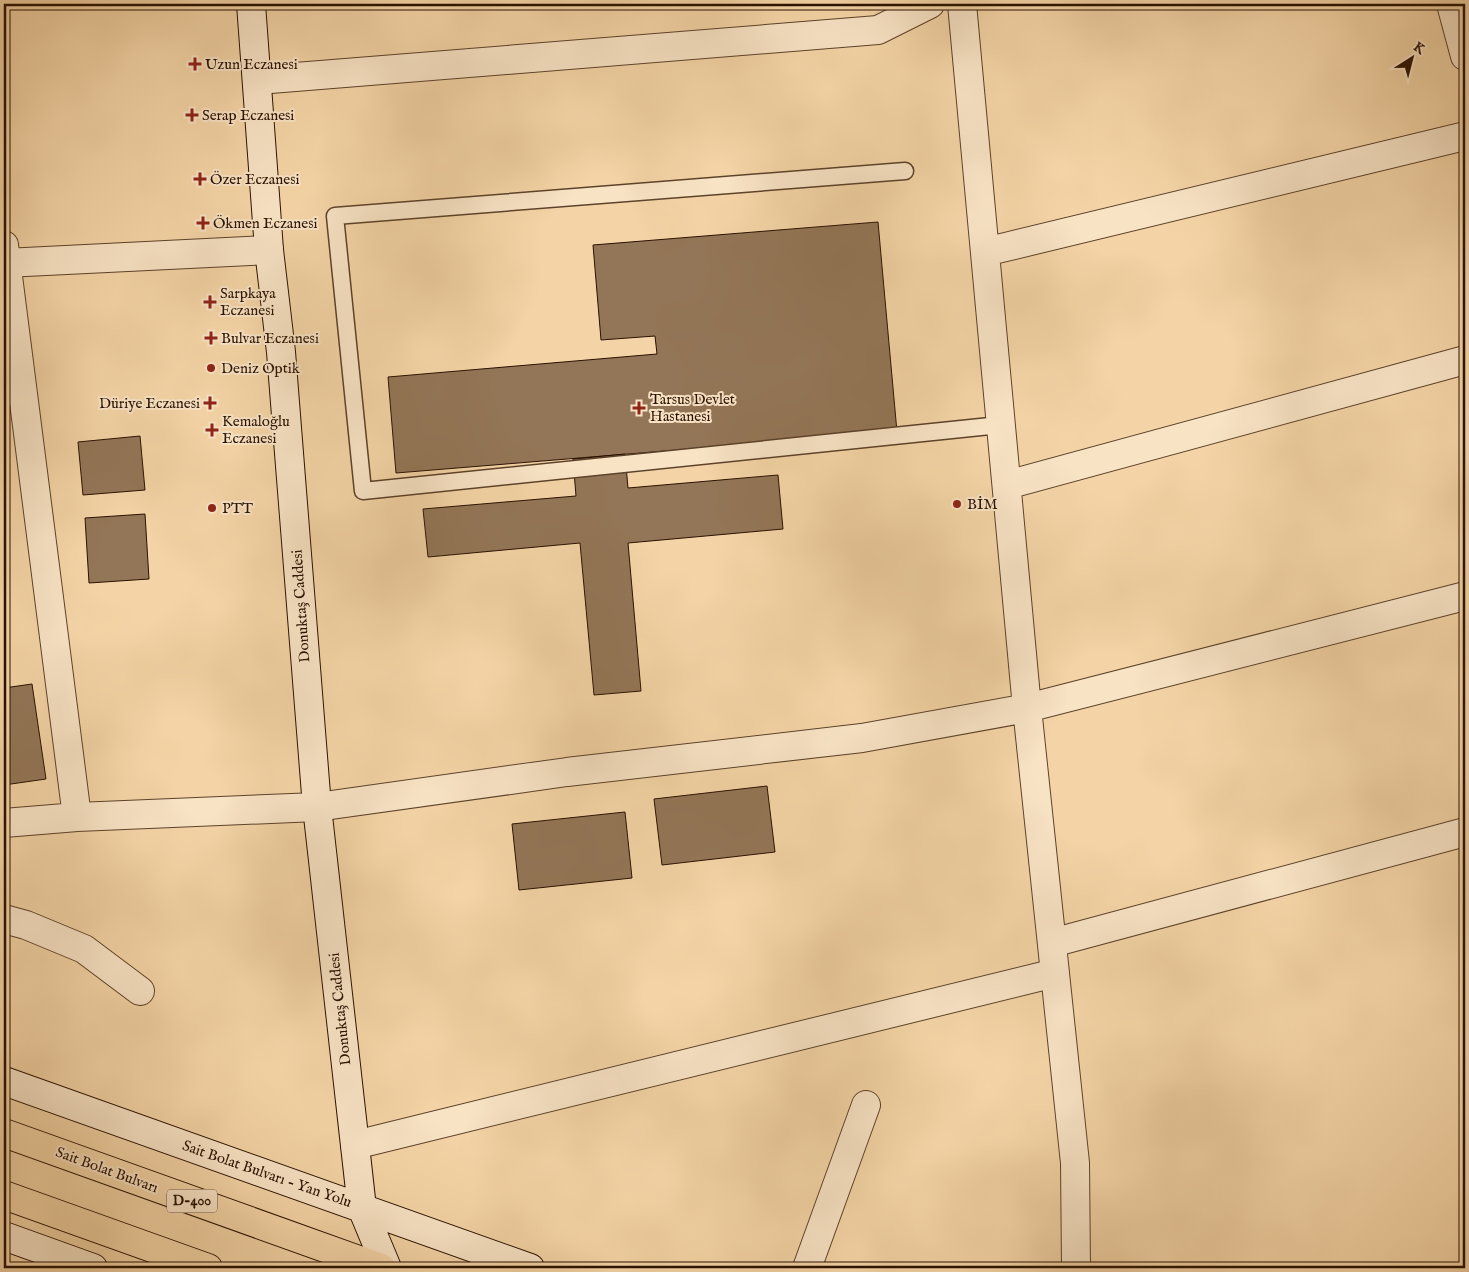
<svg xmlns="http://www.w3.org/2000/svg" width="1469" height="1272" font-family="'IM FELL English',serif">
<style>
.building{fill:#937657;stroke:#2a1101}
.lines{fill:none;stroke-linecap:round;stroke-linejoin:round}
.lane-casing{stroke:#5c422a;stroke-width:19}
.street-casing{stroke:#5c422a;stroke-width:30}
.secondary-casing{stroke:#2a1101;stroke-width:30}
.highway-casing{stroke:#2a1101;stroke-width:30}
.lane{stroke:#f8e3c5;stroke-width:16}
.street{stroke:#f8e3c5;stroke-width:28}
.secondary{stroke:#f8e3c5;stroke-width:28}
.highway{stroke:#f4d4a6;stroke-width:28}
.poi-dot{fill:#8f2418;stroke:#f8e3c5;stroke-width:2}
.labels{text-anchor:middle;dominant-baseline:central;stroke-width:4;stroke-linejoin:round;paint-order:stroke}
.shield{fill:#f8e3c5;stroke:#68503c;stroke-width:1}
.shield-label{font-size:14px;font-weight:bold;fill:#2a1101}
.poi-label{font-size:15px;fill:#2a1101;stroke:#f8e3c5;text-anchor:start}
.street-label{font-size:15px;fill:#2a1101;stroke:#f8e3c5}
</style>
<rect width="100%" height="100%" fill="#f4d4a6"/>
<filter id="stains"><feTurbulence type="fractalNoise" baseFrequency=".004" numOctaves="4"/><feColorMatrix values="0 0 0 0 .2 0 0 0 0 .09 0 0 0 0 .02 0 0 0 .5 -.17"/></filter>
<radialGradient id="worn" r=".72"><stop offset=".6" stop-color="#630" stop-opacity="0"/><stop offset="1" stop-color="#630" stop-opacity=".3"/></radialGradient>
<path class="building" d="M878,222L897,432L396,473L388,377L657,354L655,336L601,340L593,245Z
M140,436L145,490L83,495L78,442Z
M625,454L628,488L778,475L783,529L628,543L641,691L594,695L580,543L428,557L423,509L576,496L573,459Z
M145,514L149,579L89,583L85,518Z
M32,684L46,779L4,785V688Z
M767,786L775,852L662,865L654,799Z
M625,812L632,878L519,890L512,824Z"/>
<g class="lines">
<g class="lane-casing">
<path id="lane" d="M905,171L335,216L363,491L1000,425"/>
</g>
<g class="street-casing">
<path id="street" d="M962,4L1027,708L1075,1163L1076,1268
M1451,4L1465,56
M258,80L878,30L930,4
M4,245L77,817
M985,252L1465,136
M5,263L269,250
M1007,485L1465,360
M4,823L77,817L317,807L567,772L862,738L1027,708L1465,596
M4,919L26,925L84,949L140,991
M1052,943L1465,832
M355,1145L1055,973
M807,1268L866,1105"/>
</g>
<g class="secondary-casing">
<path id="secondary" d="M251,4L269,250L281,352L317,807L362,1208L387,1268
M4,1081L530,1268
M4,1236L93,1268"/>
</g>
<g class="highway-casing">
<path id="highway" d="M4,1133L381,1268
M4,1195L208,1268"/>
</g>
<use href="#lane" class="lane"/>
<use href="#street" class="street"/>
<use href="#secondary" class="secondary"/>
<use href="#highway" class="highway"/>
</g>
<g class="poi-dot">
<path d="M192.5 56.5h5v5h5v5h-5v5h-5v-5h-5v-5h5z"/>
<path d="M189.5 107.5h5v5h5v5h-5v5h-5v-5h-5v-5h5z"/>
<path d="M197.5 171.5h5v5h5v5h-5v5h-5v-5h-5v-5h5z"/>
<path d="M200.5 215.5h5v5h5v5h-5v5h-5v-5h-5v-5h5z"/>
<path d="M207.5 294.5h5v5h5v5h-5v5h-5v-5h-5v-5h5z"/>
<path d="M208.5 330.5h5v5h5v5h-5v5h-5v-5h-5v-5h5z"/>
<circle cx="211" cy="368" r="5"/>
<path d="M207.5 395.5h5v5h5v5h-5v5h-5v-5h-5v-5h5z"/>
<path d="M636.5 400.5h5v5h5v5h-5v5h-5v-5h-5v-5h5z"/>
<path d="M209.5 422.5h5v5h5v5h-5v5h-5v-5h-5v-5h5z"/>
<circle cx="957" cy="504" r="5"/>
<circle cx="212" cy="508" r="5"/>
</g>
<g class="labels">
<rect class="shield" x="167" y="1189.5" width="50" height="23" rx="4"/>
<g class="shield-label">
<text x="192" y="1201">D-400</text>
</g>
<g class="poi-label">
<text x="205" y="64">Uzun Eczanesi</text>
<text x="202" y="115">Serap Eczanesi</text>
<text x="210" y="179">Özer Eczanesi</text>
<text x="213" y="223">Ökmen Eczanesi</text>
<text x="220" y="293">Sarpkaya<tspan x="220" dy="17">Eczanesi</tspan></text>
<text x="221" y="338">Bulvar Eczanesi</text>
<text x="221" y="368">Deniz Optik</text>
<text x="650" y="399">Tarsus Devlet<tspan x="650" dy="17">Hastanesi</tspan></text>
<text x="200" y="403" text-anchor="end">Düriye Eczanesi</text>
<text x="222" y="421">Kemaloğlu<tspan x="222" dy="17">Eczanesi</tspan></text>
<text x="967" y="504">BİM</text>
<text x="222" y="508">PTT</text>
</g>
<g class="street-label">
<text transform="translate(301 606) rotate(-94)">Donuktaş Caddesi</text>
<text transform="translate(340 1009) rotate(-96)">Donuktaş Caddesi</text>
<text transform="translate(107 1170) rotate(20)">Sait Bolat Bulvarı</text>
<text transform="translate(267 1174) rotate(19)">Sait Bolat Bulvarı - Yan Yolu</text>
</g>
</g>
<rect width="1469" height="1272" fill="none" stroke="#f4d4a6" stroke-width="20"/>
<rect x="5" y="5" width="1459" height="1262" fill="none" stroke="#2a1101" stroke-width="2.5"/>
<rect x="10" y="10" width="1449" height="1252" fill="none" stroke="#2a1101"/>
<g transform="translate(1412 58) rotate(36)" stroke="#f8e3c5" stroke-width="4" paint-order="stroke">
<path d="M0-4L9 19L0 12L-9 19Z" fill="#2a1101"/>
<text y="-8" font-size="14" font-weight="bold" text-anchor="middle" fill="#2a1101">K</text>
</g>
<rect width="100%" height="100%" filter="url(#stains)"/>
<rect width="100%" height="100%" fill="url(#worn)"/>
</svg>
